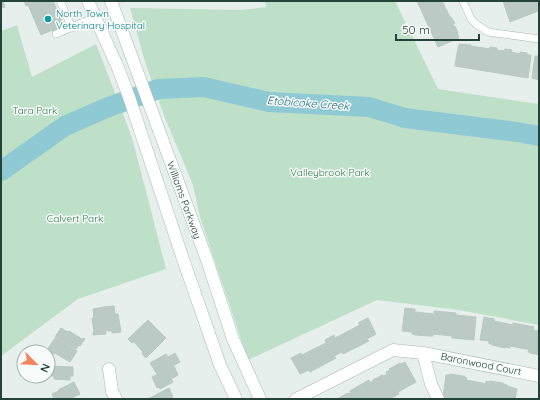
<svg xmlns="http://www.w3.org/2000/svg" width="540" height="400" font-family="Quicksand,sans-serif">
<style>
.green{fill:#bfe0c8}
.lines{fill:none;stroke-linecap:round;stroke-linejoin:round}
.river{stroke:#8ec9d4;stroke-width:20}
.building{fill:#bbcac4;stroke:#b8c9c2}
.service-casing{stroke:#a8b8b2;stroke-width:8}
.minor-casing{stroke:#a8b8b2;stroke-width:13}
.secondary-casing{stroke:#a4bbb3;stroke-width:13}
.service{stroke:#fff;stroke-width:7}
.minor{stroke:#fff;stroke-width:12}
.secondary{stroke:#fff;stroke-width:12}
.culture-dot{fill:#0f9aa8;stroke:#f7fbf9;stroke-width:1.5}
.labels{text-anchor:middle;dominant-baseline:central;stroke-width:3;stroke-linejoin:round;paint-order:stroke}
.culture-label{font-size:10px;fill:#0d838f;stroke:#f7fbf9;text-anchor:start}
.park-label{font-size:10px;fill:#2d7a4b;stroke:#f7fbf9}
.street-label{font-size:10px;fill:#24423a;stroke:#f7fbf9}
.water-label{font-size:11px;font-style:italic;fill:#1c6f80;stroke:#f7fbf9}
</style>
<rect width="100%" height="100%" fill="#e6efeb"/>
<path class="green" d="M265,1H395L438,89L539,104V325L459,310L377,300L248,360L200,217L193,185L165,118L146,65L130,8L241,10L266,7Z
M17,25L32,77L96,44L121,108L133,141L166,269L78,299L1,356V31Z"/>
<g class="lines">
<path class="river" d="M1,171L65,126L106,108L158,89L204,87L269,102L369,107L405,118L517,132L539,136"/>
</g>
<path class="building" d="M1,1H3L5,7L1,8Z
M24,1H51L52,2L53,1L64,26L53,32L52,30L41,35L28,5L26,6Z
M417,1H442L450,17H451L455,23L453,24L454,27L455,26L458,33H457L459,38L438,47Z
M503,1H539V12L538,11L510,22Z
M459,44L471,45V46L490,49V47L497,48V50L504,51L505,49L512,50L511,52L520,54V52L527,53V55H531L528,78L455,66L457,53Z
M535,56H539V80L532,78Z
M114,306L115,314H118L121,332L112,333V331H107L104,307Z
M104,307L106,334L93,335V333L94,332L92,318H94L93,309Z
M405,308L415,309V312L434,314V311L456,313V315L476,317L474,340L452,338V336L433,334V336H429L416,335L412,334V332L402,331Z
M484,317L494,319V321L513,325V323L534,327L533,330L539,331V355L530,353V352H528L529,349H526L510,346V348L505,347V348L492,345V344H489V341L480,340Z
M368,318L376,334L367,339L369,341L343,354L342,352L334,356L336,358L310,372L309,370L300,374L291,358L301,353L302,355L326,343L325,340L334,335L335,338L360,325L358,323Z
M148,320L166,338L146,358L142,354L143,352L134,342L132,343L128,339Z
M61,328L68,332L69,331L82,339L83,338L85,339L80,346L79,345L76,349L55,337Z
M55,338L77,351L70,362L55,353V354L47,350Z
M175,353L180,362L157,374L150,363L166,354L168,357Z
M405,362L416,382L398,392L399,394L389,399H337L348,393V394L351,393L350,391L369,380L370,383L373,381H372L374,379L377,378L382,375L384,376L387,374L386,372L390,370L389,369L400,363L401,364Z
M48,366L73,367V376H70V380L54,379V376H48Z
M174,366L178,375L171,379L173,382L160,389L159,387L157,388L152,377Z
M450,374L463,376L467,378L466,380L482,383L486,384V381L490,382V381L503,383V384L507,385V386L517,389L515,399H453L443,397L446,375H450Z
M74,382L80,394L69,399L68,397L64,399H54L52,394L59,391L58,390Z
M169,388L173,397L169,399H148Z"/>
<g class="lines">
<g class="service-casing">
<path id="service" d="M463,1L471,19L476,24L488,32L539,39
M61,3L72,28
M56,34L95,17"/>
</g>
<g class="minor-casing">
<path id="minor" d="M423,353L431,384L438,399
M109,369L112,391L116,399
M296,399L393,350L423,353L539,376"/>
</g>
<g class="secondary-casing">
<path id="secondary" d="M88,1L118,68L129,97L183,259L220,365L236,399
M111,1L207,260L233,339L260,399"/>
</g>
<use href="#service" class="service"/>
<use href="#minor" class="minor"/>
<use href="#secondary" class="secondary"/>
</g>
<circle class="culture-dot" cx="48" cy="19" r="4"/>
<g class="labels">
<g class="culture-label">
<text x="56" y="13">North Town<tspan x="56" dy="12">Veterinary Hospital</tspan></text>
</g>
<g class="park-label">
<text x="35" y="110">Tara Park</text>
<text x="330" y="172">Valleybrook Park</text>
<text x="75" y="218">Calvert Park</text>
</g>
<g class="street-label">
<text transform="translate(184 200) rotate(70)">Williams Parkway</text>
<text transform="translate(481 364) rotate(11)">Baronwood Court</text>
</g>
<g class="water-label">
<text transform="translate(308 103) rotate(4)">Etobicoke Creek</text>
</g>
</g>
<rect width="540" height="400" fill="none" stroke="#24423a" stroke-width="4"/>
<g transform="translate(36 364) rotate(114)"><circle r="19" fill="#f7fbf9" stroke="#a3b1ad"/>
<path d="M0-3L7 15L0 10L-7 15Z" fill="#f4845f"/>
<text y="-6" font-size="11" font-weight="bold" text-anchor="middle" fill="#24423a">N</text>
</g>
<path d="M396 34v6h83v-6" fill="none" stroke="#24423a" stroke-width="2"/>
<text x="402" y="34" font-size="12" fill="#24423a" stroke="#f7fbf9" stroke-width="3" paint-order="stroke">50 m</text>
</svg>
